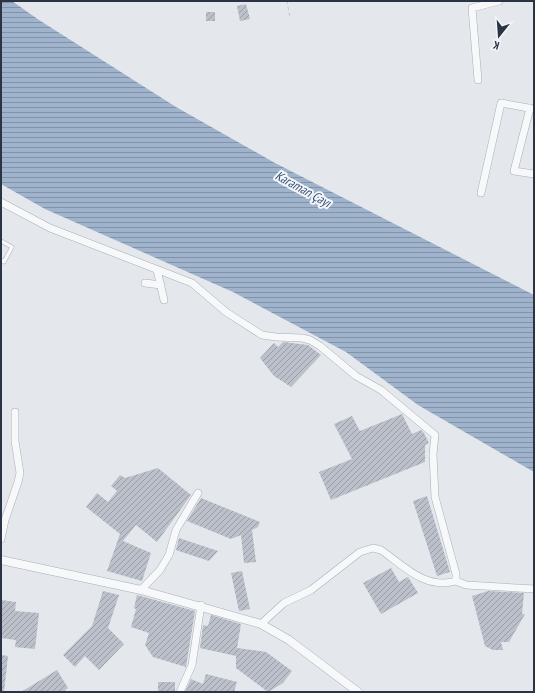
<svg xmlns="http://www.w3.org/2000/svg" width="535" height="693" font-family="'PT Sans Narrow',sans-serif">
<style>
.water{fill:url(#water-rules)}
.building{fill:url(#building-hatch)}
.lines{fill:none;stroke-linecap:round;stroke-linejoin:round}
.service-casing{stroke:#a9aeb7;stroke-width:4.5}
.minor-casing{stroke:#a9aeb7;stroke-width:8}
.tertiary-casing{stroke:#a9aeb7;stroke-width:9}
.path{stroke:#c2c5cb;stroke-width:1;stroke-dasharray:3 3;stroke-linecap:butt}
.service{stroke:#f7f8fa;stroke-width:3.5}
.minor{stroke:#f7f8fa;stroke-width:7}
.tertiary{stroke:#f7f8fa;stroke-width:8}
.labels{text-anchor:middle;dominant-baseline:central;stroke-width:4;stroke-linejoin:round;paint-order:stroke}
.water-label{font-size:13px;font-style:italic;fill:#34527a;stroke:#f4f6f9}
</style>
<defs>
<pattern id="water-rules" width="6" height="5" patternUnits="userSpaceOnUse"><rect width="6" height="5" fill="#9fb4cc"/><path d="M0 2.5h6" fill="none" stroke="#8293a7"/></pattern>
<pattern id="building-hatch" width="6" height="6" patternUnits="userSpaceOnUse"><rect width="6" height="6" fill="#bbc0ca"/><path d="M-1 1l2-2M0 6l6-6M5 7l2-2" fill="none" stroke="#989da6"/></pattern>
</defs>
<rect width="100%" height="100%" fill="#e4e7ec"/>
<path class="water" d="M1,1H12L39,20L176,107L275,163L534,295V472L418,405L346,352L233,292L45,209L1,184Z"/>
<path class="building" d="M246,4L250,19L240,21L237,6Z
M206,12H215V21H206Z
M283,342L308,345L321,355L291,387L274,376L260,358L274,343L278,347Z
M402,414L412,434L421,430L424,433L429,443L425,445V462L331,500L319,472L352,459L334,424L352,416L360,431Z
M158,468L191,495L157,542L136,525L123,541L151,553L142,581L107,571L120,534L86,507L97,493L108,502L117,491L111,486L120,475L125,478Z
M427,496L450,572L437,576L413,501Z
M201,498L260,522L258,527L252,530L256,562L244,563L241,535L231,539L187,521Z
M179,538L218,551L209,561L176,550Z
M391,568L399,582L408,577L418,593L381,614L363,583Z
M242,571L250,609L239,611L231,573Z
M103,591L119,595L108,628L124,644L99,670L85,656L75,667L63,655L92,626Z
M488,591L524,593L522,614H525L509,642H501L503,650H493L485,646L472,596Z
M137,595L195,611L186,667L153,657L145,645L149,633L131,627L136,609L134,608Z
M1,600L16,602L15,611L39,613L35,649L15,647L16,640L1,638Z
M211,615L241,624L237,648L266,652L292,671L283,683L268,692L236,668V656L200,648L203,625L208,626Z
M1,655L8,656L4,692H1Z
M57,670L68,688L65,690L66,692H21Z
M206,674L237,682L234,692H185L191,679L203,684Z
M158,682H175V692H158Z"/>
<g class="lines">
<g class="service-casing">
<path id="service" d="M1,241L12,247L4,262L1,260"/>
</g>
<g class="minor-casing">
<path id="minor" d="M478,80L472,8L499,1
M530,108L514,171L534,174
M481,193L501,103L534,109
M1,202L50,228L192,283L226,312L262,335L276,337L302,338L310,340L320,346L356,376L381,390L435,435L433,454L435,497L456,574V581C425,590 404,566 381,550L373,548L360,552L311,590L284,603L261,624
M157,270L164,300
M145,283L161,285
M1,539L5,520L18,482L20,473L15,441V412
M456,581L466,585L534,589
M141,590L160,570L169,555L176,530L198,493
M180,692L192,665L201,605"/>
</g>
<g class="tertiary-casing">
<path id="tertiary" d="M1,560L141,590L261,624L289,640L358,692"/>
</g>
<path class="path" d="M287,1L290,18"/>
<use href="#service" class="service"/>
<use href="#minor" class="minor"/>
<use href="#tertiary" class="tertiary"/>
</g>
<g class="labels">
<g class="water-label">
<text transform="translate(303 189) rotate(29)">Karaman Çayı</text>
</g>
</g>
<rect width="535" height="693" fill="none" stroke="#2b3445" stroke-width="4"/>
<g transform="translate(499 36) rotate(197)" stroke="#f4f6f9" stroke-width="3" paint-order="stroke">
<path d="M0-3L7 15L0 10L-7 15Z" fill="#2b3445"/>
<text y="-6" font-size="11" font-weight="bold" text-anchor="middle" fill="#2b3445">K</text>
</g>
</svg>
